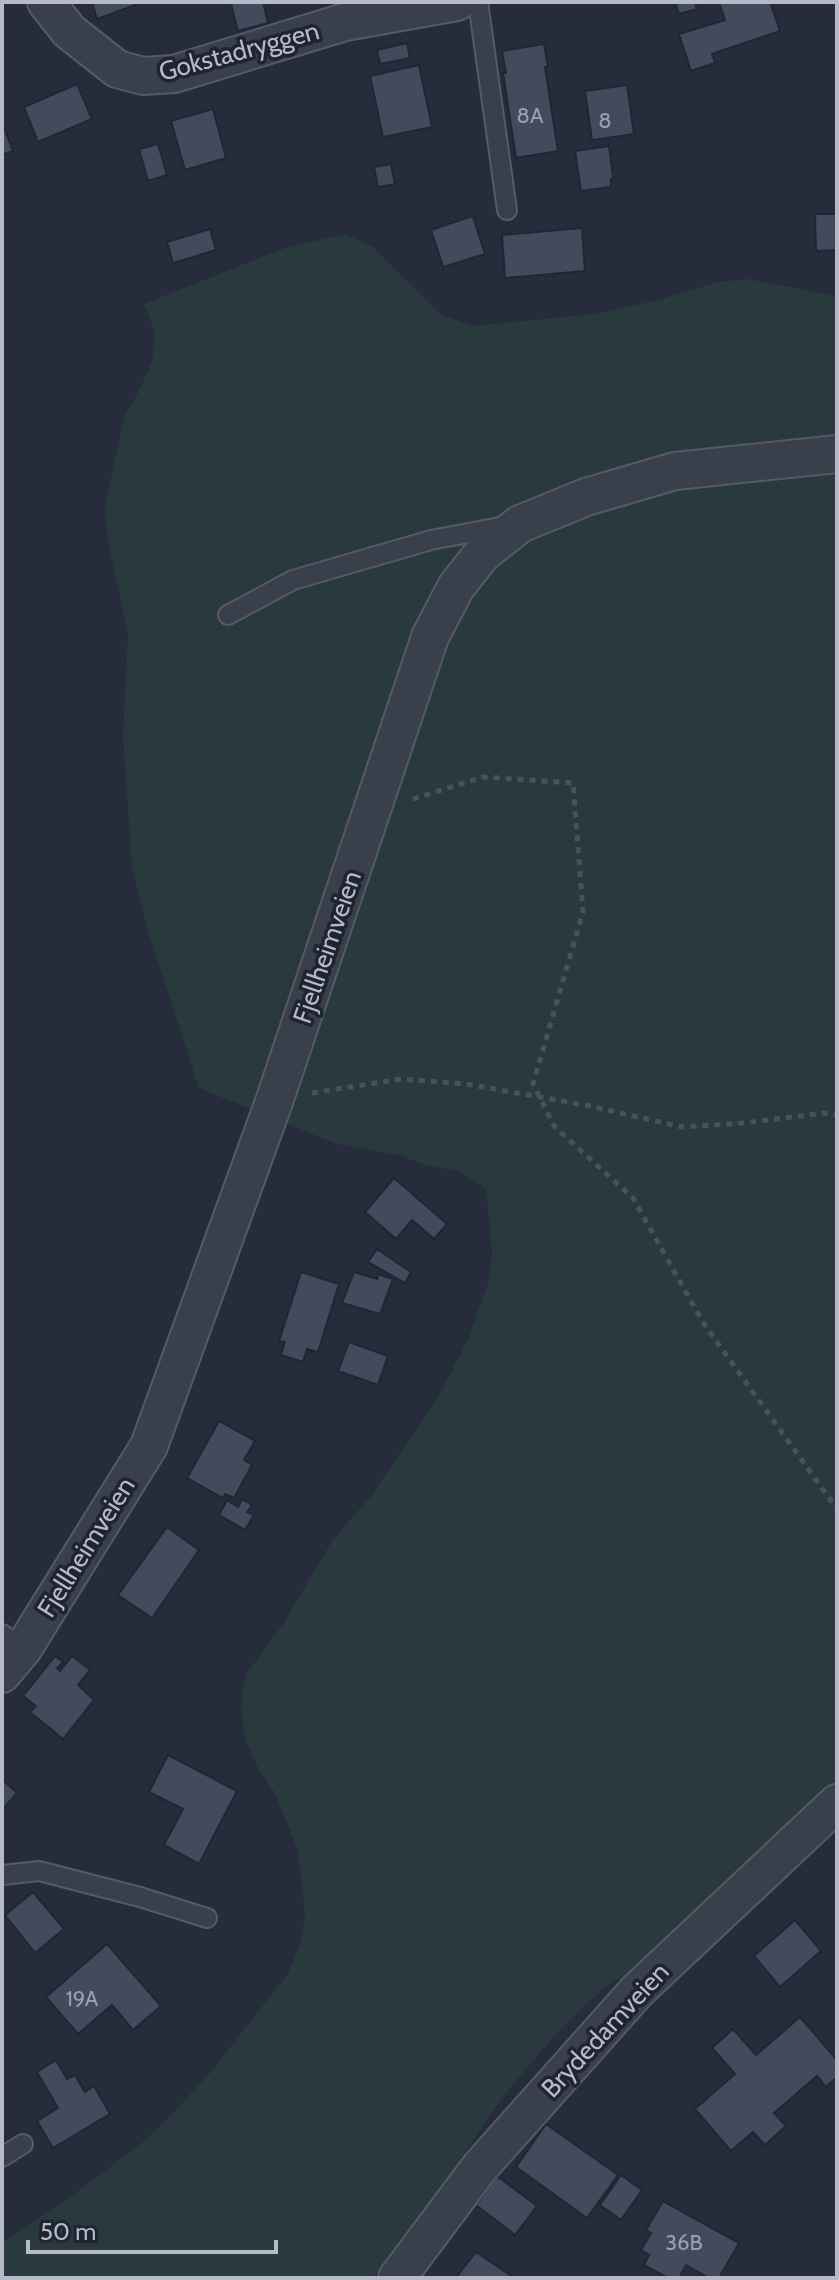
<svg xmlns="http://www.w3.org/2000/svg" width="839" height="2280" font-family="Cabin,sans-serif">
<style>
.green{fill:#29393e}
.building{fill:#434a5b;stroke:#212633;stroke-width:2}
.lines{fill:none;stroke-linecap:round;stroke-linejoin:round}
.service-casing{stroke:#555a67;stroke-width:22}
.minor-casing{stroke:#555a67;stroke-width:40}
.path{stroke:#46545a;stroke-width:5;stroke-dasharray:6 6;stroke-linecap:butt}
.service{stroke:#3a3f4c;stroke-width:18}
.minor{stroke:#3a3f4c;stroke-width:36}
.labels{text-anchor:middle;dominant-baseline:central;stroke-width:7;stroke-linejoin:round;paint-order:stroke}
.number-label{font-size:22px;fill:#999eac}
.street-label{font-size:26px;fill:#b6bac7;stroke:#1f2431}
</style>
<rect width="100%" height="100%" fill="#262c3c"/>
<path class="green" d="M345,234L373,247L442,315L471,326L594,314L654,301L718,282L748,279L837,296V1793L680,1933L597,1994L549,2042L506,2093L390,2262L372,2278H2V2242L69,2198L143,2142L166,2121L209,2074L287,1975L300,1945L305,1914L298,1851L275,1793L258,1768L245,1739L241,1705L246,1674L283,1624L332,1541L371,1496L441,1392L468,1339L489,1281L492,1252L486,1189L460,1171L429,1166L399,1155L337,1144L199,1088L147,928L132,867L123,736L128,634L108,541L105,508L124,417L140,389L152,361L155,332L144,304L285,248Z"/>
<path class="building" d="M92,2H137L138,4L97,19Z
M238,2H263L268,23L238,31L231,4Z
M675,2H695L697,9L679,14Z
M719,2H770L780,31L712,54L715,63L691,71L679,34L725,20Z
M407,43L410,58L380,64L377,50Z
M544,44L548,67H545L558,151L516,158L503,73H506L502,51Z
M419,65L432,127L383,137L370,76Z
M77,84L92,119L38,142L24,107Z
M627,85L634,134L592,140L585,91Z
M213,109L226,158L185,170L171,121Z
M2,123L13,151L2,155Z
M158,144L167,175L148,181L139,149Z
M609,146L613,178L611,179V187L581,191L575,151Z
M391,164L395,184L378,187L374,167Z
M815,214H837V250L816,251Z
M473,216L485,254L443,267L431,230Z
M582,228L585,271L505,278L502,235Z
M210,229L216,250L173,263L167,242Z
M394,1178L447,1224L434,1239L412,1220L396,1239L365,1212Z
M377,1249L411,1272L405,1283L368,1262Z
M301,1272L339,1284L318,1352L307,1349L303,1362L281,1355L285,1342L279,1341Z
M354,1272L377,1279L378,1274L393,1279L380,1314L342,1303Z
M349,1342L388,1356L378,1385L338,1371Z
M219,1421L255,1441L244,1460L252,1465L234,1498L225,1494L223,1498L187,1478Z
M242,1499L252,1505L247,1512L254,1515L245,1530L219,1515L227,1500L238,1507Z
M167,1527L199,1550L152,1618L118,1595Z
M55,1656L63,1662L57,1668L60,1671L72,1656L90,1670L78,1685L94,1700L63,1739L30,1712L36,1706L23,1696Z
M168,1755L237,1791L199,1864L164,1845L183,1809L149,1792Z
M2,1779L17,1793L2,1810Z
M33,1892L64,1929L35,1953L5,1915Z
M795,1920L821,1951L780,1987L754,1956Z
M107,1944L161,2006L133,2030L112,2005L78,2034L46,1997Z
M800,2017L837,2060V2077L826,2087L817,2076L774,2113L786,2126L765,2145L753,2132L731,2151L695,2109L735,2074L712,2048L733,2029L756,2055Z
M56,2060L67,2079L75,2075L85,2092L94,2086L110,2114L53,2148L37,2121L58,2108L37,2072Z
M546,2124L618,2175L587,2218L516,2167Z
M621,2175L642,2190L621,2220L600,2205Z
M497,2176L537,2206L515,2235L476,2205Z
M663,2201L739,2243L719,2278H709L686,2265L679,2278H668L644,2265L649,2255L641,2250L651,2233L646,2230Z
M476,2252L513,2277L512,2278H459L458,2275Z"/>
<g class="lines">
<g class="service-casing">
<path id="service" d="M478,2L507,210
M228,615L293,580L431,540L505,526
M2,1634L23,1649
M2,1875L39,1871L140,1897L207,1918
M2,2157L23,2144"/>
</g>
<g class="minor-casing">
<path id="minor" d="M46,2L69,31L117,69L143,76L174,74L345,22L457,2
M2,1674L23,1649L149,1446L275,1099L430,637L456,587L482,554L520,524L586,497L675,471L837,454
M397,2278L480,2167L637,1991L837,1803"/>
</g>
<path class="path" d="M413,799L483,777L573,783L583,912L533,1084L554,1126L633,1198L704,1324L837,1509
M312,1093L401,1079L466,1084L585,1105L682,1127L743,1123L824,1113L837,1115"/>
<use href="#service" class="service"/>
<use href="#minor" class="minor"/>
</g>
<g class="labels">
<g class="number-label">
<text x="530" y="115">8A</text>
<text x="605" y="120">8</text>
<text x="82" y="1998">19A</text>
<text x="684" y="2242">36B</text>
</g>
<g class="street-label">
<text transform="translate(239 51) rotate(-15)">Gokstadryggen</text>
<text transform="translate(327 947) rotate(-71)">Fjellheimveien</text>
<text transform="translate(86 1547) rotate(-58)">Fjellheimveien</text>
<text transform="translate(605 2030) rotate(-47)">Brydedamveien</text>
</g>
</g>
<rect width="839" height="2280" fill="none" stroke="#b6bac7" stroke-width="8"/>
<path d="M28 2240v12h248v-12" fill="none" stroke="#b6bac7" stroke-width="4"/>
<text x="40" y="2240" font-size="24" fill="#b6bac7" stroke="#1f2431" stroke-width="6" paint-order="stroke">50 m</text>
</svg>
